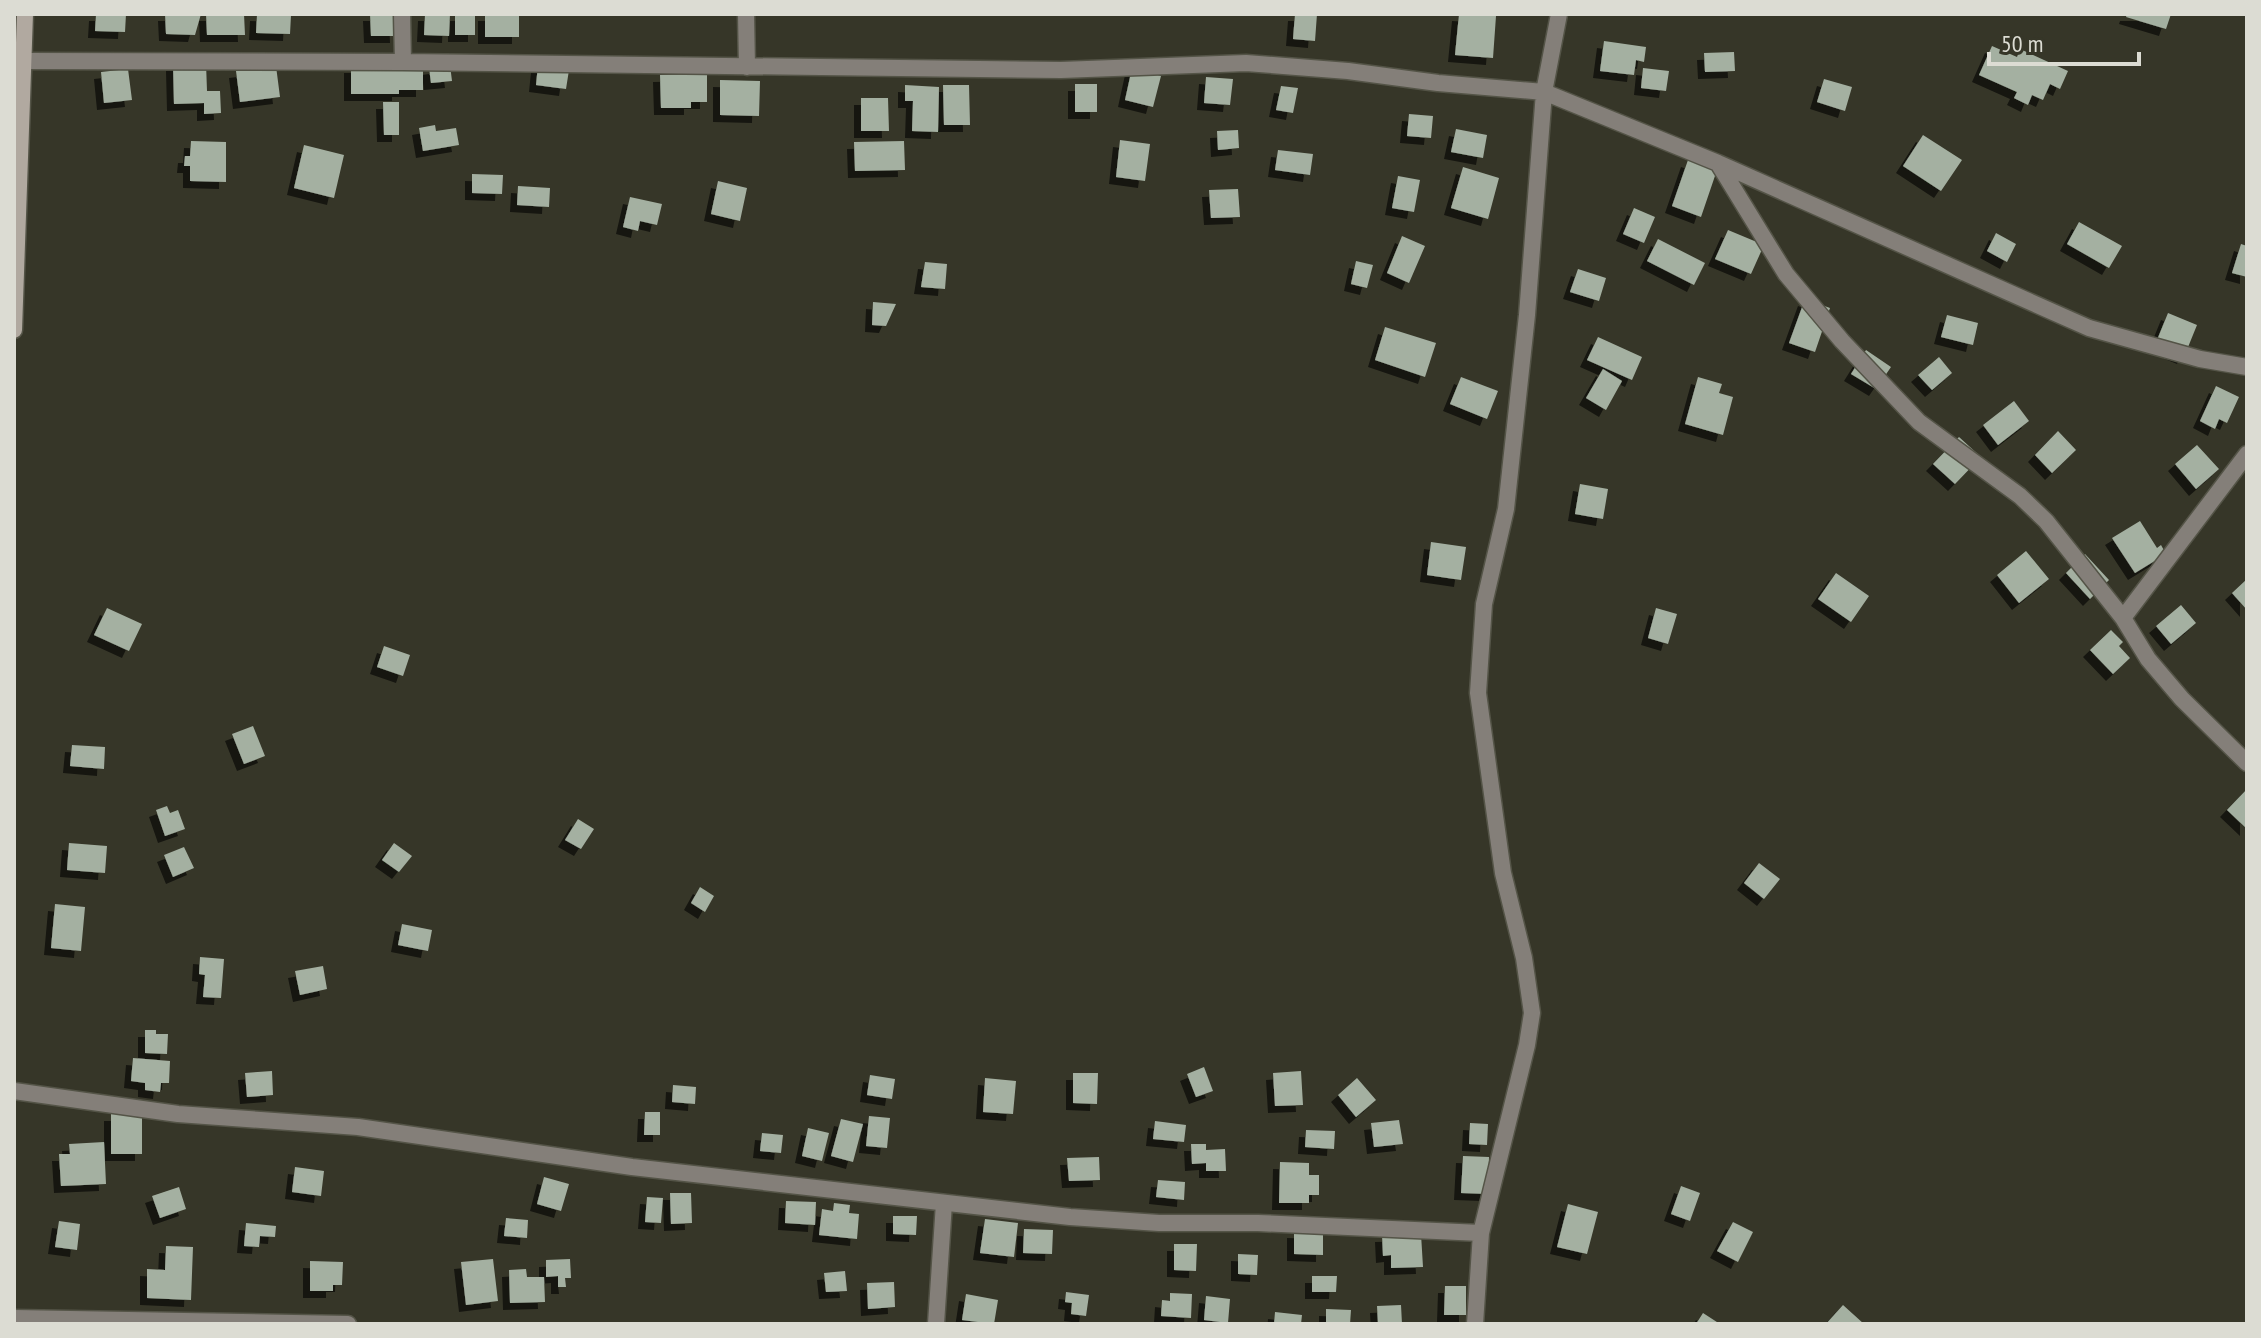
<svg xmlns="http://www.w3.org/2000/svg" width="2261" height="1338" font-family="'PT Sans Narrow',sans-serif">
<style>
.building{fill:#a4b0a1;filter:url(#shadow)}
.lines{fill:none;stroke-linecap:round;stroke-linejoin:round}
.street-casing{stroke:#545447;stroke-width:19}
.secondary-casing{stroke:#545447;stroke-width:19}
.street{stroke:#847f79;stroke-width:16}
.secondary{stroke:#b1a9a0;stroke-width:16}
</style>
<defs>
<filter id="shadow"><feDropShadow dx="-7" dy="7" stdDeviation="0" flood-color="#0009"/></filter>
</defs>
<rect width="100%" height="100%" fill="#363628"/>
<path class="building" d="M96,14H126L125,32L95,31Z
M165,14H201L195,35L166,34Z
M206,14H244L245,35H207Z
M257,14L291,15L290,34L256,33Z
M370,14H396L397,36H371Z
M425,14H450L449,36L424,35Z
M455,14H475V35H455Z
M485,14H519V37H485Z
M1295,14H1317L1315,41L1293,39Z
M1459,14L1496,16L1493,58L1455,55Z
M2127,14H2171L2166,29L2126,17Z
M1604,41L1646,47L1644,62L1636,60L1634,75L1600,71Z
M1992,46L2017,57L2020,49L2068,71L2060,89L2050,84L2043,100L2032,95L2028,105L2014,98L2017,92L1979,75Z
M1734,52L1735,71L1705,72L1704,53Z
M206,63L207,91H220L221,113L204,114V103L174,104L173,64Z
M450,65L452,81L431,83L429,68Z
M538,65L569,70L566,89L536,85Z
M276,66L280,97L240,102L236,71Z
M351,66H423V90H399V94H351Z
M1132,68L1161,76L1153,107L1125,100Z
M1643,68L1669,71L1666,91L1641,88Z
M128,69L132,100L104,103L101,72Z
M707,74V102H691V108H661L660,75Z
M1206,77L1233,79L1230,105L1204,103Z
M1824,79L1852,87L1845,111L1817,102Z
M720,80L760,81L759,116L720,115Z
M1075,84H1097V112H1075Z
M905,85L939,87L938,132L912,131L913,101H905Z
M943,85H969L970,125H944Z
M1281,86L1298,88L1293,113L1276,110Z
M861,98H888L889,131H861Z
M383,102H399V135H384Z
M1409,114L1433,116L1431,138L1407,136Z
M435,125L436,131L456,128L459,145L423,151L419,128Z
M1456,129L1487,135L1483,158L1451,152Z
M1238,130L1239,148L1218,150L1217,131Z
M1923,135L1962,160L1941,191L1903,166Z
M1120,140L1150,144L1145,181L1116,177Z
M191,141L226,142V182L190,181V166H184L185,156H190Z
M904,141L905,170L855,171L854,142Z
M304,145L344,155L334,198L294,188Z
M1278,150L1313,154L1310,175L1275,170Z
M1688,160L1717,170L1701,217L1672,206Z
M1463,167L1499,178L1488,219L1451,208Z
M472,174L503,175L502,194L472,193Z
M1398,176L1420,180L1414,212L1392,208Z
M718,181L747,188L740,221L711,214Z
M518,186L550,188L549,207L517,205Z
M1238,189L1240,217L1211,218L1209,190Z
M630,197L662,204L657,225L640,221L638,231L623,227Z
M1634,208L1655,217L1644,243L1623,234Z
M2079,222L2122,246L2109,268L2067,244Z
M1728,230L1764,245L1751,274L1715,259Z
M1996,233L2016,244L2007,262L1987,251Z
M1402,236L1425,246L1409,283L1387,273Z
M1658,239L1705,263L1694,285L1647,261Z
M2241,244L2247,246V277L2232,273Z
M1356,261L1373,265L1367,288L1351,284Z
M925,262L947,264L945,289L921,287Z
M1578,269L1606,278L1599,301L1570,292Z
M1805,299L1830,308L1815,352L1789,343Z
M873,302L896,304L886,326L872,325Z
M2168,313L2197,325L2184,357L2155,345Z
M1947,315L1978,323L1973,345L1941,337Z
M1385,327L1436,343L1425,377L1375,360Z
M1598,337L1642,357L1632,380L1587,360Z
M1866,350L1891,367L1876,389L1851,374Z
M1939,357L1952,373L1932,390L1918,375Z
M1603,369L1622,381L1606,410L1586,398Z
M1461,377L1498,391L1487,419L1450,404Z
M1698,377L1722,384L1719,393L1733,397L1723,435L1685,424Z
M2216,386L2239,397L2227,423L2219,419L2215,429L2200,421Z
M2014,401L2029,421L1998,445L1983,425Z
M2058,431L2076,450L2052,473L2035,455Z
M1959,437L1981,457L1955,484L1933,464Z
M2197,445L2219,469L2196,489L2175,464Z
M1580,484L1608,489L1603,519L1575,514Z
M2140,521L2157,548L2161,545L2166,554L2135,573L2112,538Z
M1431,542L1466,547L1461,580L1427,575Z
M2026,551L2049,579L2019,603L1997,575Z
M2085,554L2109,580L2090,599L2066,573Z
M1836,573L1869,596L1851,622L1818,599Z
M2247,579V610L2232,593Z
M2181,605L2196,623L2171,644L2156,626Z
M107,608L142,624L129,651L94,635Z
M1656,608L1677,614L1668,644L1648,638Z
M2111,630L2123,642L2119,646L2130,658L2113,674L2090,650Z
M384,646L410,655L403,676L377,667Z
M253,726L265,756L244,764L232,734Z
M72,745L105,747L104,769L70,766Z
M2247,789V829L2227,810Z
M167,806L170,813L178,810L185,829L165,836L156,810Z
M578,819L594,829L581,849L565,840Z
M69,843L107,846L105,873L67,870Z
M394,843L412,856L399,872L382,860Z
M184,847L194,868L173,877L164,855Z
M1759,863L1780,879L1764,899L1744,883Z
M700,887L714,896L705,912L691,903Z
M55,904L85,907L81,951L51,948Z
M402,924L432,930L428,951L398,945Z
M200,957L224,959L221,998L203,997L205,975L199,974Z
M323,966L327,989L300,995L295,971Z
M145,1030H156V1034H168L167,1054L145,1053Z
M133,1058L170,1061L169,1083H161L160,1092L145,1090V1083L131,1081Z
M1204,1067L1213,1091L1196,1097L1187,1074Z
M272,1071L273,1095L247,1097L245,1073Z
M1301,1071L1303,1105L1275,1106L1273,1073Z
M1073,1073H1098L1097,1104L1073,1103Z
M870,1075L895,1079L892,1099L867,1095Z
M985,1078L1016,1081L1013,1114L983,1112Z
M1357,1078L1376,1100L1356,1117L1338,1095Z
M673,1085L696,1087L695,1104L672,1102Z
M645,1112H660V1135H644Z
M111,1114H142V1154H111Z
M869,1116L890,1118L887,1148L866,1146Z
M841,1119L863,1124L853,1162L831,1156Z
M1399,1120L1403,1144L1374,1147L1371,1123Z
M1155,1121L1186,1125L1184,1142L1153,1139Z
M1470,1123L1488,1124L1487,1145L1469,1144Z
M808,1128L829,1133L822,1161L802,1156Z
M1306,1130L1335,1131L1334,1149L1305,1147Z
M762,1133L783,1135L781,1153L760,1151Z
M104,1142L106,1184L61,1186L59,1154H70L69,1144Z
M1191,1144H1206V1150L1225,1149L1226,1171H1206V1163L1192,1164Z
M1463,1156L1489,1157L1488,1194L1461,1193Z
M1099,1157L1100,1180L1069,1181L1067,1158Z
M1280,1162L1309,1163V1175H1319V1195H1309V1203H1279Z
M295,1167L324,1171L321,1196L292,1192Z
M544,1177L569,1184L561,1211L537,1204Z
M1158,1180L1185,1182L1184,1200L1156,1197Z
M1681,1186L1700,1193L1690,1221L1671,1214Z
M179,1187L186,1209L160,1218L152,1196Z
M670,1193H691L692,1223L671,1224Z
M647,1197L663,1198L661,1223L645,1222Z
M786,1201L816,1202L815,1225L785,1223Z
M834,1203L850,1205L849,1213L859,1214L857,1239L819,1235L822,1209L833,1211Z
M1568,1204L1598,1212L1587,1254L1557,1247Z
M893,1216H917L916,1235L893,1234Z
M506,1218L528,1220L527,1238L504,1236Z
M985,1219L1018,1223L1014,1257L980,1253Z
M59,1221L80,1224L77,1250L55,1247Z
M1733,1222L1753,1232L1738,1262L1717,1251Z
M246,1223L276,1226L275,1237L260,1236L259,1247L244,1246Z
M1024,1229L1053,1230L1052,1254L1023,1253Z
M1294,1231L1323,1232V1255L1294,1254Z
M1421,1234L1423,1267L1391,1268V1255L1383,1256L1382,1235Z
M1174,1244H1197L1196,1271L1174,1270Z
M166,1246L193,1247L191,1300L147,1298V1269L165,1270Z
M1238,1254L1258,1255L1257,1275L1238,1274Z
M493,1259L498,1301L466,1305L461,1262Z
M570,1259L571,1278H565L566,1287H558V1276L546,1277V1260Z
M310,1261L343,1262L342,1285H333V1291H310Z
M526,1269L527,1277H544L545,1302L510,1303L509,1270Z
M845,1271L847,1291L826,1292L824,1273Z
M1312,1276H1337L1336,1292H1312Z
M894,1282L895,1307L868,1309L867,1283Z
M1445,1286H1466V1315H1444Z
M1066,1292L1089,1295L1086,1316L1071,1314L1072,1303L1065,1302Z
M1170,1293L1192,1294L1191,1318L1161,1316L1162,1300L1170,1301Z
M966,1294L998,1300L994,1324L962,1320Z
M1206,1296L1230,1299L1228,1323L1204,1320Z
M1401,1305L1402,1324H1378L1377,1306Z
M1843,1305L1864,1324H1826Z
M1326,1309L1351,1310L1350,1324H1326Z
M1275,1312L1302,1315L1301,1324H1274Z
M1703,1313L1720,1324H1696Z"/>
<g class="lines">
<g class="street-casing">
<path id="street" d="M402,14L403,62
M746,14L747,67
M23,61L403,62L1061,70L1246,63L1348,71L1438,83L1544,92L1718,163L2089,328L2200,359L2247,367
M1718,163L1786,274L1842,341L1919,422L2020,496L2046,521L2123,618L2148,659L2182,699L2247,763
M2123,618L2247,454
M14,1091L178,1114L358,1127L632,1167L1070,1217L1159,1223H1258L1481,1233L1475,1324
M1481,1233L1527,1045L1532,1013L1524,958L1503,873L1478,693L1484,604L1506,509L1527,315L1544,92L1559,14
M14,1318L348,1324
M936,1324L944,1203"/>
</g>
<g class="secondary-casing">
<path id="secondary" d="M14,330L25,14"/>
</g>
<use href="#street" class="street"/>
<use href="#secondary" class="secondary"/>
</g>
<rect width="2261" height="1338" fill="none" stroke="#dcdcd3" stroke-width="32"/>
<path d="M1989 52v12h150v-12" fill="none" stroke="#dcdcd3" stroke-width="4"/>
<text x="2001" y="52" font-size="24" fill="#dcdcd3" stroke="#363628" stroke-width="6" paint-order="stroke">50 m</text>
</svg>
